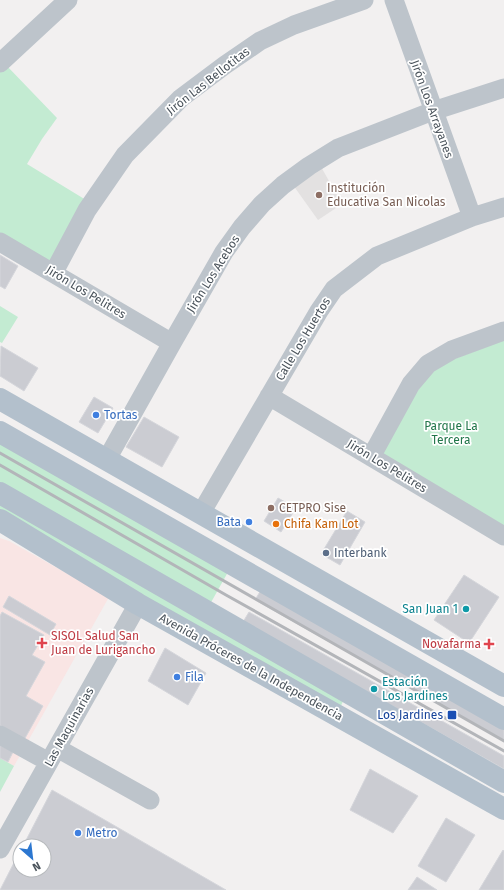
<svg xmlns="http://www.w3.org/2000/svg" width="504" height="890" font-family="'Fira Sans',sans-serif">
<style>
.education{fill:#e3e1e1}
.medical{fill:#f9e5e4}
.green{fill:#c3ebd2}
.building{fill:#cbccd2;stroke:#d5d6db}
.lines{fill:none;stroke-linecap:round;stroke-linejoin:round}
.minor{stroke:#bdc4cb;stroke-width:19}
.major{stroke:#b3c0cc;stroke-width:22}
.rail{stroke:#b3b5b9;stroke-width:3}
.education-dot{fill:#8d6e63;stroke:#fff;stroke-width:1.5}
.shop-dot{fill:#3f7fe0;stroke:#fff;stroke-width:1.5}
.food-dot{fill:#e8710a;stroke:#fff;stroke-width:1.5}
.service-dot{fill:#5c6f8a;stroke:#fff;stroke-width:1.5}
.culture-dot{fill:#0f9aa8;stroke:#fff;stroke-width:1.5}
.health-dot{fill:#e0444e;stroke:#fff;stroke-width:1.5}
.transit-dot{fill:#1a4fb4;stroke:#fff;stroke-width:1.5}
.labels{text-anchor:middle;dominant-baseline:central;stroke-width:3.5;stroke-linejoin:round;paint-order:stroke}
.street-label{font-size:12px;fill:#4a535b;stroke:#fff}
.education-label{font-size:12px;fill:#785e54;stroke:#fff;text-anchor:start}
.shop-label{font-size:12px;fill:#366cbe;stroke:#fff;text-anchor:start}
.park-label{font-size:12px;fill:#21764a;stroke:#fff}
.food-label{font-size:12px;fill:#c56008;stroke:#fff;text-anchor:start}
.service-label{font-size:12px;fill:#4e5e75;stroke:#fff;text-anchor:start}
.culture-label{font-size:12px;fill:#0d838f;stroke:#fff;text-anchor:end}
.health-label{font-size:12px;fill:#be3a42;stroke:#fff;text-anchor:start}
.transit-label{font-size:12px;fill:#164399;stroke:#fff;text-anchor:end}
</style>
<rect width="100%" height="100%" fill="#f2f0f0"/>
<path class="education" d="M320,165L342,204L318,220L293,185Z"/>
<path class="medical" d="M0,538L9,541L109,597L14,766L0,758Z"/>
<path class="green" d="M6,65L57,118L42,139L27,164L86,200L50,262L0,234V72Z
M0,306L18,317L2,343L0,342Z
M504,340V527L379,453L428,374L449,361Z
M0,440L228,572L209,606L0,484Z
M0,502L344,699L340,708L0,514Z
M0,758L14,766L0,792Z"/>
<path class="building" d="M0,255L18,266L5,289L0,286Z
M1,346L38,368L24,391L0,376Z
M94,397L113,408L98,433L79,422Z
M144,417L179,437L162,467L126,447Z
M278,498L296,508L281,532L264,521Z
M347,511L365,522L340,565L321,554Z
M464,575L499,597L469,643L434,620Z
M261,590L504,727V740L255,600Z
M9,596L56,624L50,635L3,607Z
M2,612L44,635L32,655L45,662L26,696L43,706L24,740L0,725V616Z
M249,612L504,756V769L243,622Z
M165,648L206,673L188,705L148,681Z
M0,745L13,752L8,762L0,758Z
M370,769L418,796L393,833L350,810Z
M52,790L103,819L226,890H0L20,851V870H44V846H23Z
M446,818L475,835L446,882L418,866Z
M503,850L504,851V890H479Z
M417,877L437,890H408Z"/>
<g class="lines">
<path class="minor" d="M394,0L472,217
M0,63L68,0
M0,242L172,343
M54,272L87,210L125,155L181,98L225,65L260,41L294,25L364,0
M269,396L504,536
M371,457L411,384L428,364L452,350L504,331
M107,459L172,343L224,252L242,227L262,204L283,185L309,166L338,148L433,111L504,88
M201,513L319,311L334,289L377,256L472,217L504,207
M0,735L49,762
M57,748L150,800
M0,849L138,604"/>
<path class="major" d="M0,399L504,686
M0,432L504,719
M0,493L504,782
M0,520L138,604L504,809"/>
<path class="rail" d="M0,453L504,741
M0,465L226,595L504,751"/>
</g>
<g class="education-dot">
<circle cx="319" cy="195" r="4"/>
<circle cx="271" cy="508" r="4"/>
</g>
<g class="shop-dot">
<circle cx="96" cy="415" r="4"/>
<circle cx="249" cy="522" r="4"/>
<circle cx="177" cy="677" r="4"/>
<circle cx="78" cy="833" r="4"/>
</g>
<circle class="food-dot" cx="276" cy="524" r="4"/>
<circle class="service-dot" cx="326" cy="553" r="4"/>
<g class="culture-dot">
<circle cx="466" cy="609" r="4"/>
<circle cx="374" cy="689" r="4"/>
</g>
<g class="health-dot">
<path d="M40 637h4v4h4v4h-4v4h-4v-4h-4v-4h4z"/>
<path d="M487 638h4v4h4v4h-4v4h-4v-4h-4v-4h4z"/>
</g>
<rect class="transit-dot" x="447" y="710" width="10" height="10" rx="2"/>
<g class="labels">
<g class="street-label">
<text transform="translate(208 81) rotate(-38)">Jirón Las Bellotitas</text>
<text transform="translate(432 109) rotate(70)">Jirón Los Arrayanes</text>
<text transform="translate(213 274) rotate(-58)">Jirón Los Acebos</text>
<text transform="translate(86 292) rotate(31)">Jirón Los Pelitres</text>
<text transform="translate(303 339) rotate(-59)">Calle Los Huertos</text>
<text transform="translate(387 466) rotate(31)">Jirón Los Pelitres</text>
<text transform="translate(251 667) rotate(29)">Avenida Próceres de la Independencia</text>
<text transform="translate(69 727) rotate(-61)">Las Maquinarias</text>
</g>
<g class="education-label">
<text x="327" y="188">Institución<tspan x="327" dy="14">Educativa San Nicolas</tspan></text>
<text x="279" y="508">CETPRO Sise</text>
</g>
<g class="shop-label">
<text x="104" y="415">Tortas</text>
<text x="241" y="522" text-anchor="end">Bata</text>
<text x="185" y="677">Fila</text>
<text x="86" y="833">Metro</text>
</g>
<g class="park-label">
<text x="451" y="426">Parque La<tspan x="451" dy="14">Tercera</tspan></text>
</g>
<g class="food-label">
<text x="284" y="524">Chifa Kam Lot</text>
</g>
<g class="service-label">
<text x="334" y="553">Interbank</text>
</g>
<g class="culture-label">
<text x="458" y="609">San Juan 1</text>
<text x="382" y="682" text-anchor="start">Estación<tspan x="382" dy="14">Los Jardines</tspan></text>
</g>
<g class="health-label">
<text x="51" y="636">SISOL Salud San<tspan x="51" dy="14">Juan de Lurigancho</tspan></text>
<text x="481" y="644" text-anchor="end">Novafarma</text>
</g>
<g class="transit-label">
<text x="443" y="715">Los Jardines</text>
</g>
</g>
<g transform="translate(32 858) rotate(152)"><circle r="19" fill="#ffffff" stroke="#b7babd"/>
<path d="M0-3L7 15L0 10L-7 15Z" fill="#2c77d0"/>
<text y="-6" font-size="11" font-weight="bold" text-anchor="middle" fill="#4a535b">N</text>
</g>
</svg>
